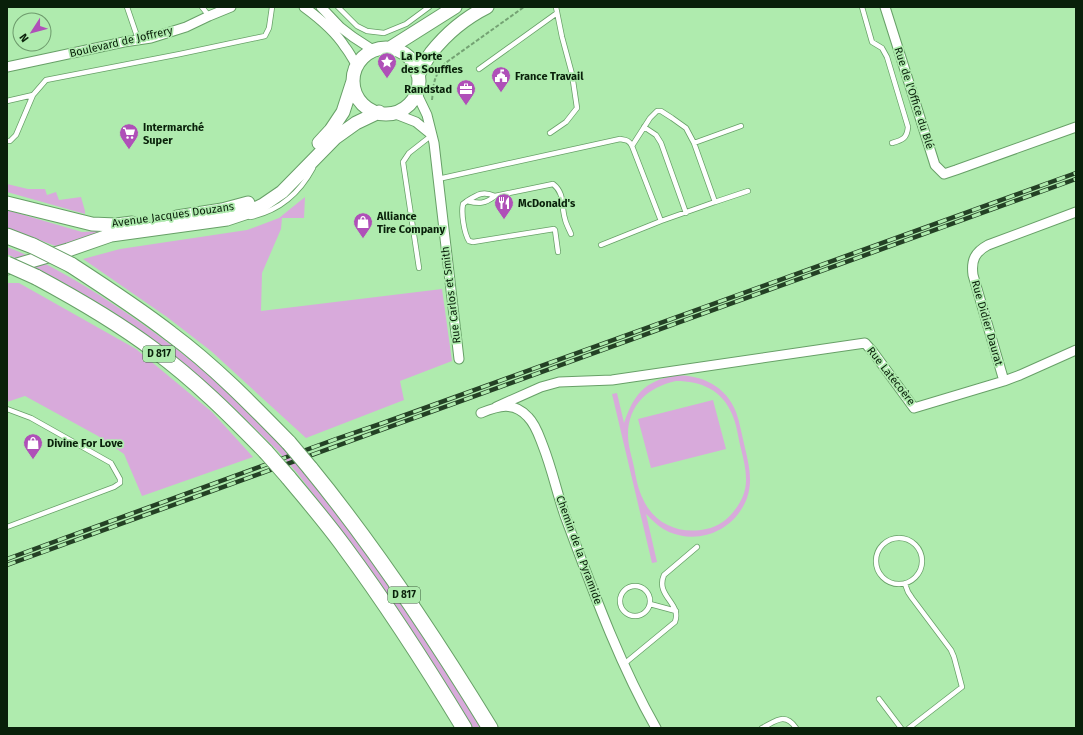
<svg xmlns="http://www.w3.org/2000/svg" width="1083" height="735" font-family="'Fira Sans',sans-serif">
<style>
.green{fill:#d8aadb;fill-rule:evenodd}
.lines{fill:none;stroke-linecap:round;stroke-linejoin:round}
.service-casing{stroke:#67a067;stroke-width:6}
.minor-casing{stroke:#67a067;stroke-width:11}
.secondary-casing{stroke:#67a067;stroke-width:15}
.primary-casing{stroke:#67a067;stroke-width:17}
.path{stroke:#74a273;stroke-width:2;stroke-dasharray:4 2;stroke-linecap:butt}
.service{stroke:#fff;stroke-width:4.5}
.minor{stroke:#fff;stroke-width:9}
.secondary{stroke:#fff;stroke-width:13}
.primary{stroke:#fff;stroke-width:15}
.rail-casing{stroke:#244125;stroke-width:4.5}
.rail{stroke:#afebae;stroke-width:3;stroke-dasharray:9;stroke-linecap:butt}
.primary-bridge-casing{stroke:#67a067;stroke-width:17;stroke-linecap:butt}
.primary-bridge{stroke:#fff;stroke-width:15}
.labels{text-anchor:middle;dominant-baseline:central;stroke-width:3.5;stroke-linejoin:round;paint-order:stroke}
.shield{fill:#afebae;stroke:#3b5d3b;stroke-width:1}
.shield-label{font-size:10px;font-weight:bold;fill:#09200a}
.street-label{font-size:11px;fill:#09200a;stroke:#afebae}
.poi-label{font-size:11px;font-weight:bold;fill:#09200a;stroke:#afebae;text-anchor:start}
</style>
<rect width="100%" height="100%" fill="#afebae"/>
<path class="green" d="M7,184L28,189H45L47,195L56,192L59,200L81,197L85,211V214L7,192Z
M305,197L304,218H282L281,229L262,273L261,311L442,289L452,361L400,381L404,400L306,438L211,351L167,317L83,259L120,249L247,230L279,218Z
M7,210L82,232L98,231L100,232L58,247L7,228Z
M7,247C49,263 88,287 125,312C191,356 251,409 304,469C310,476 315,484 320,491C330,504 340,517 349,530C397,594 440,661 483,728H473L433,663L378,580L298,474L278,451L230,404L192,370L151,338L109,309L57,279L7,254Z
M7,283H19L136,349L212,412L253,457L142,496L124,454L98,436L25,396L7,402Z
M675,375C702,375 726,386 736,412C740,423 742,436 745,448C749,465 753,481 747,498C735,530 700,545 669,532C660,528 653,521 646,514L657,562L652,563L612,394L617,393L624,423C634,394 644,382 675,375ZM676,381C701,381 722,390 732,414C737,425 738,437 741,449C745,465 749,481 743,496C736,512 723,526 706,529C680,535 654,524 643,499C638,489 636,478 634,467C632,457 628,446 628,435C628,405 648,387 676,381Z
M713,400L726,449L651,468L638,419Z"/>
<g class="lines">
<g class="service-casing">
<path id="service" d="M127,7L138,39
M202,7L209,16
M338,7L357,26L367,31L384,33L406,24L429,7
M862,7L872,42L882,48L887,57L908,127C907,138 903,140 892,143
M479,69L557,13
M7,101L33,95L46,80L180,54L265,36L269,28L272,7
M644,127L656,135L661,143L686,213
M550,133L566,122L577,108L572,74L562,37L556,7
M7,141H10L16,135L33,95
M694,143L741,126
M438,179L620,139C626,140 629,140 632,146L661,221L715,202L694,143L686,128L672,118L661,111H657L650,118L632,146
M467,201C478,194 483,191 495,196
M715,202L748,191
M250,217C279,211 299,194 313,168
M601,245L661,221
M558,252L555,230L554,229L473,242L469,241C464,233 461,213 463,204L467,201C479,204 485,204 495,196L553,184C565,193 561,206 565,219C566,224 569,229 571,234
M419,268L403,162L409,153L432,135
M7,409L31,418L111,463L120,479V483L114,487L7,527
M876 561a23 23 0 1 1 46 0a23 23 0 1 1-46 0Z
M905,584L908,592L912,598L951,650L954,657L962,687L909,728
M620 601a15 15 0 1 1 30 0a15 15 0 1 1-30 0Z
M650,604L676,611
M624,664L675,622C682,603 655,596 664,575L697,547
M879,699L901,728
M762,728C776,721 785,712 796,728"/>
</g>
<g class="minor-casing">
<path id="minor" d="M304,7C319,18 335,31 345,47C350,53 353,60 357,66
M321,7L340,27L353,37L373,50
M885,7L935,165L944,174L956,170L1076,127
M7,67L124,42L151,38L186,27L209,16L231,7
M416,92L427,115L434,143L459,359
M393,113L416,122L432,135
M1004,381L973,275C971,260 975,252 988,245L1076,212
M496,407L541,387L559,382L612,380L865,343L873,352L914,408L1004,381L1020,375L1076,350
M481,413C498,406 514,401 528,417C536,425 539,436 543,446C552,469 557,493 565,516C592,588 618,661 656,728"/>
</g>
<g class="secondary-casing">
<path id="secondary" d="M390,48L455,7
M353 81a33 33 0 1 1 66 0a33 33 0 1 1-66 0Z
M418,75C422,68 426,60 431,53C446,34 465,18 487,7
M319,143L331,130L343,112L353,81
M7,203L92,224L116,225L132,223
M177,217L222,210L248,203
M7,268L68,250L111,235L227,219L251,211L263,205L282,192L335,138L356,123L379,112"/>
</g>
<g class="primary-casing">
<path id="primary" d="M7,236L33,246
M71,265C105,287 139,309 171,334C214,366 251,404 289,443
M36,277C77,299 117,322 154,350C195,380 231,416 266,452
M310,468C377,550 435,638 490,728
M288,477C307,500 327,523 345,548C388,606 427,667 464,728"/>
</g>
<path class="path" d="M432,100C434,83 433,78 444,64L524,7"/>
<use href="#service" class="service"/>
<use href="#minor" class="minor"/>
<use href="#secondary" class="secondary"/>
<use href="#primary" class="primary"/>
<g class="rail-casing">
<path id="rail" d="M7,559L336,439L383,423L1076,173
M7,565L1076,179"/>
</g>
<use href="#rail" class="rail"/>
<g class="primary-bridge-casing">
<path id="primary-bridge" d="M33,246L71,265
M7,264L36,277
M289,443L310,468
M266,452L288,477"/>
</g>
<use href="#primary-bridge" class="primary-bridge"/>
</g>
<defs>
<g id="sight-pin" transform="scale(1)"><path d="M0 17L-7.5 6A9.5 9.5 0 1 1 7.5 6Z" fill="#af50b8" stroke="#afebae"/><path d="M0-6L1.8-2.2L6-1.7L2.9 1.2L3.7 5.4L0 3.3L-3.7 5.4L-2.9 1.2L-6-1.7L-1.8-2.2Z" fill="#fff"/></g>
<g id="civic-pin" transform="scale(1)"><path d="M0 17L-7.5 6A9.5 9.5 0 1 1 7.5 6Z" fill="#af50b8" stroke="#afebae"/><path d="M-.6-6.5H3V-4.5H.6V-3L4-1V1h2V6H-6V1h2V-1L-.6-3ZM-1.2 2.5V6h2.4V2.5Z" fill="#fff"/></g>
<g id="office-pin" transform="scale(1)"><path d="M0 17L-7.5 6A9.5 9.5 0 1 1 7.5 6Z" fill="#af50b8" stroke="#afebae"/><path d="M-6-3h4V-5.5h4V-3h4V5H-6ZM-1-4.5V-3h2v-1.5ZM-6 0V1H6V0Z" fill="#fff"/></g>
<g id="supermarket-pin" transform="scale(1)"><path d="M0 17L-7.5 6A9.5 9.5 0 1 1 7.5 6Z" fill="#af50b8" stroke="#afebae"/><path d="M-6-5.5h2.5l.6 2H6L4.5 2H-2.5L-4.4-4H-6ZM-1.5 3.2a1.3 1.3 0 1 0 .1 0ZM3 3.2a1.3 1.3 0 1 0 .1 0Z" fill="#fff"/></g>
<g id="restaurant-pin" transform="scale(1)"><path d="M0 17L-7.5 6A9.5 9.5 0 1 1 7.5 6Z" fill="#af50b8" stroke="#afebae"/><path d="M-5-6h1v4h1v-4h1v4h1v-4h1v5L-1.5 .5V6h-2V.5L-5-1ZM5-6V6H3V1.5H1.5Q1.5-4 5-6Z" fill="#fff"/></g>
<g id="shop-pin" transform="scale(1)"><path d="M0 17L-7.5 6A9.5 9.5 0 1 1 7.5 6Z" fill="#af50b8" stroke="#afebae"/><path d="M-5-2.5h2.3a2.7 3.5 0 0 1 5.4 0H5L5.5 6h-11ZM-1.5-2.5h3a1.5 2.3 0 0 0-3 0Z" fill="#fff"/></g>
</defs>
<g fill-rule="evenodd">
<use href="#sight-pin" x="387" y="62"/>
<use href="#civic-pin" x="501" y="76"/>
<use href="#office-pin" x="466" y="89"/>
<use href="#supermarket-pin" x="129" y="133"/>
<use href="#restaurant-pin" x="504" y="203"/>
<use href="#shop-pin" x="363" y="222"/>
<use href="#shop-pin" x="33" y="443"/>
</g>
<g class="labels">
<g class="shield">
<rect x="143" y="346" width="32" height="16" rx="3"/>
<rect x="388" y="587" width="32" height="16" rx="3"/>
</g>
<g class="shield-label">
<text x="159" y="354">D 817</text>
<text x="404" y="595">D 817</text>
</g>
<g class="street-label">
<text transform="translate(121 42) rotate(-13)">Boulevard de Joffrery</text>
<text transform="translate(914 98) rotate(72)">Rue de l'Office du Blé</text>
<text transform="translate(173 215) rotate(-8)">Avenue Jacques Douzans</text>
<text transform="translate(451 295) rotate(-97)">Rue Carlos et Smith</text>
<text transform="translate(987 323) rotate(74)">Rue Didier Daurat</text>
<text transform="translate(891 376) rotate(52)">Rue Latécoère</text>
<text transform="translate(579 550) rotate(70)">Chemin de la Pyramide</text>
</g>
<g class="poi-label">
<text x="401" y="56">La Porte<tspan x="401" dy="13">des Souffles</tspan></text>
<text x="515" y="76">France Travail</text>
<text x="452" y="89" text-anchor="end">Randstad</text>
<text x="143" y="127">Intermarché<tspan x="143" dy="13">Super</tspan></text>
<text x="518" y="203">McDonald's</text>
<text x="377" y="216">Alliance<tspan x="377" dy="13">Tire Company</tspan></text>
<text x="47" y="443">Divine For Love</text>
</g>
</g>
<rect width="1083" height="735" fill="none" stroke="#09200a" stroke-width="16"/>
<g transform="translate(32 32) rotate(234)"><circle r="19" fill="#afebae" stroke="#6d9a6c"/>
<path d="M0-3L7 15L0 10L-7 15Z" fill="#af50b8"/>
<text y="-6" font-size="11" font-weight="bold" text-anchor="middle" fill="#09200a">N</text>
</g>
</svg>
